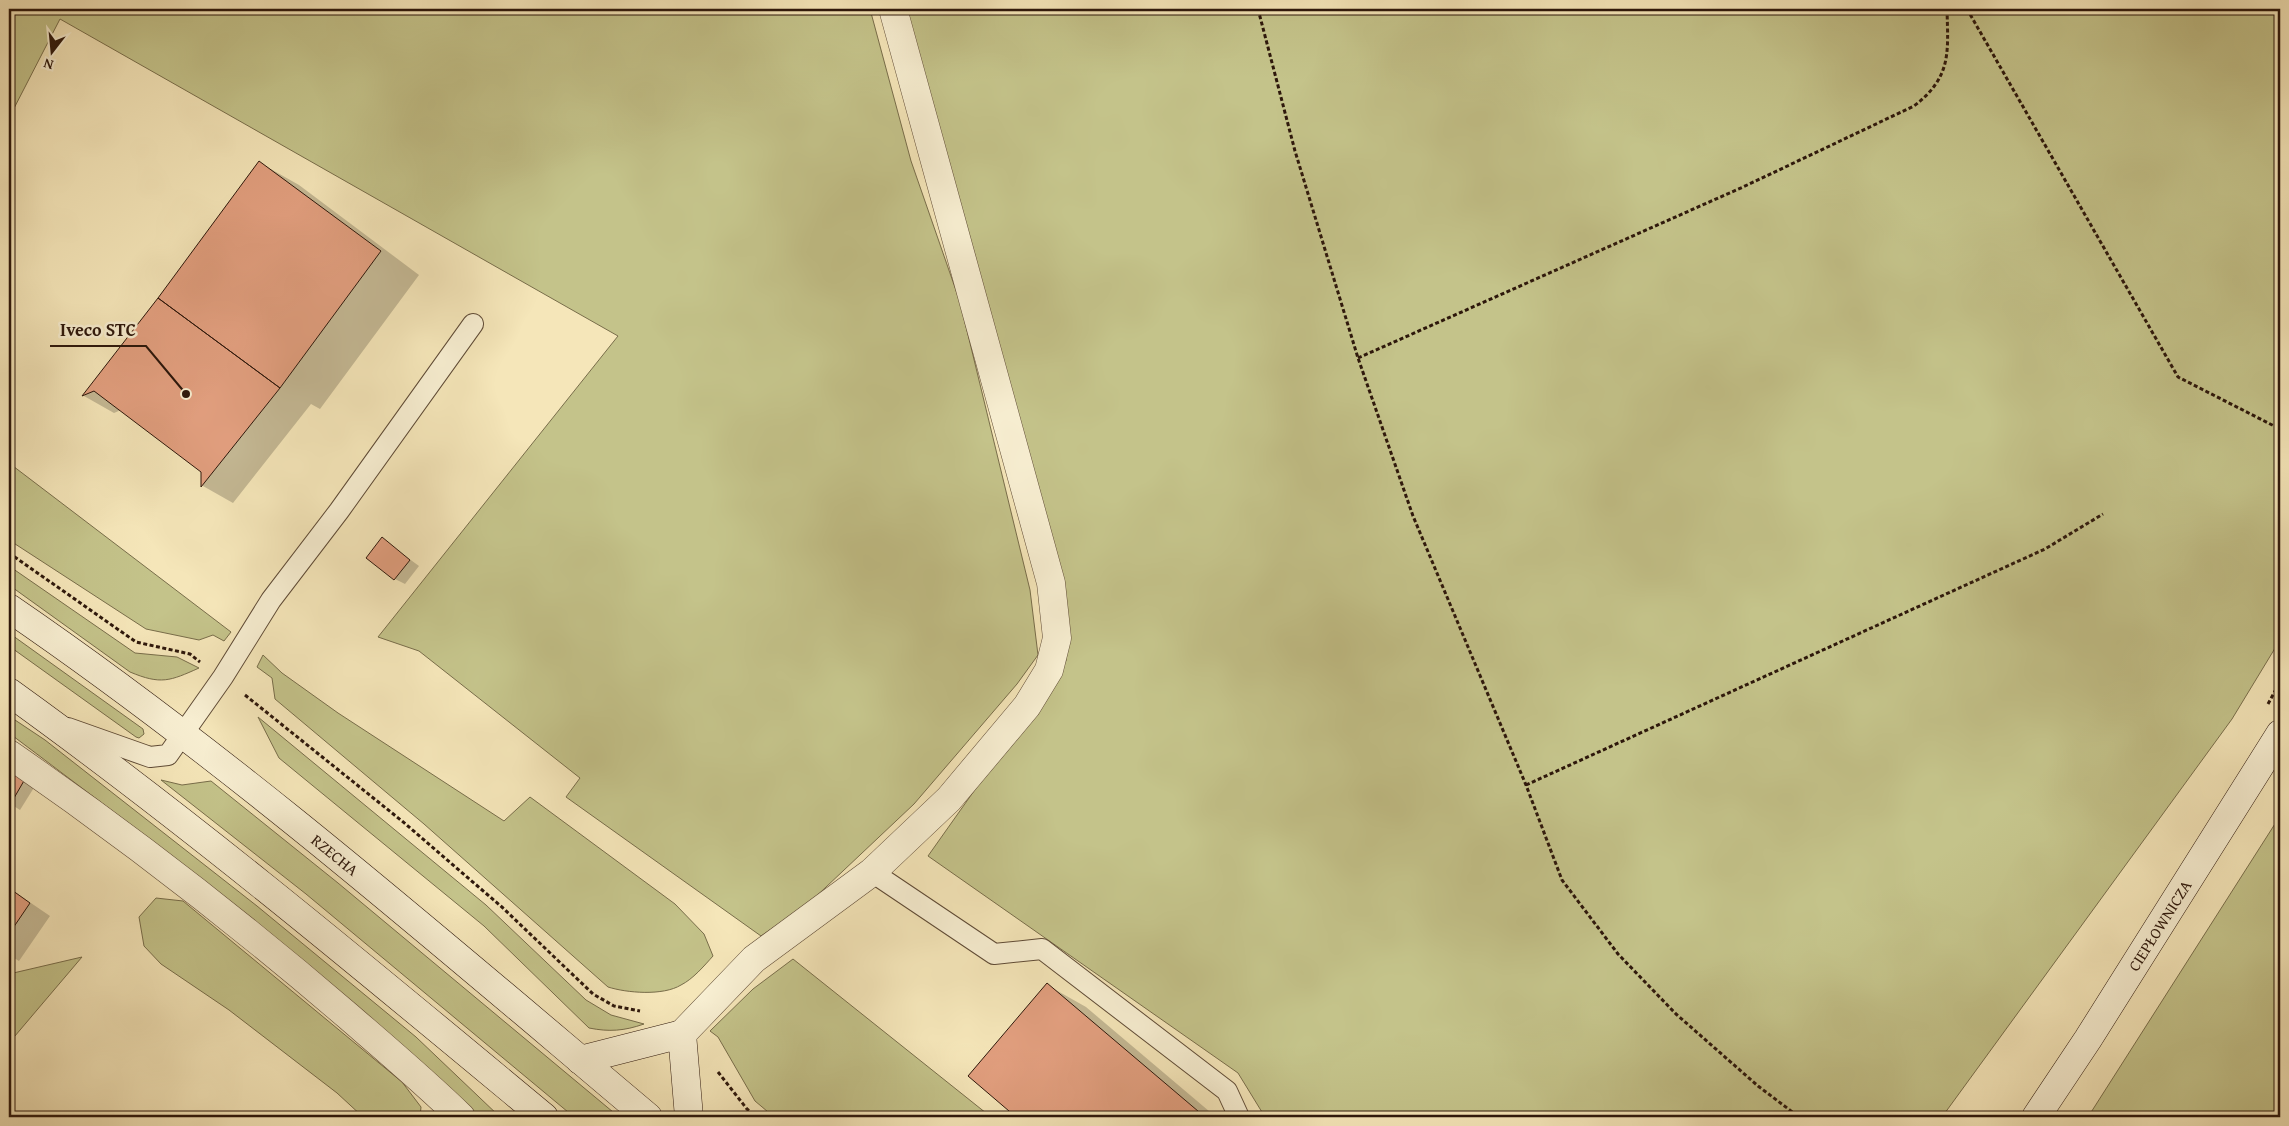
<svg xmlns="http://www.w3.org/2000/svg" width="2289" height="1126" font-family="'Gentium Book Plus',serif">
<style>
.green{fill:#c4c38a;stroke:#786d4a}
.shadow{fill:#0003}
.building{fill:#e29f7f;stroke:#2d170b}
.lines{fill:none;stroke-linecap:round;stroke-linejoin:round}
.lane-casing{stroke:#5f4b36;stroke-width:22}
.street-casing{stroke:#5f4b36;stroke-width:29}
.secondary-casing{stroke:#2d170b;stroke-width:29}
.path{stroke:#2d170b;stroke-width:3;stroke-dasharray:4 2.5;stroke-linecap:butt}
.lane{stroke:#f8efd2;stroke-width:20}
.street{stroke:#f8efd2;stroke-width:28}
.secondary{stroke:#f8efd2;stroke-width:28}
.labels{text-anchor:middle;dominant-baseline:central;stroke-width:5;stroke-linejoin:round;paint-order:stroke}
.street-label{font-size:16px;fill:#2d170b;stroke:#f8efd2}
.leader{fill:none;stroke:#2d170b;stroke-width:2}
.callout-dot{fill:#2d170b;stroke:#f8efd2;stroke-width:2}
.callout-label{font-size:18px;text-anchor:middle;font-weight:bold;fill:#2d170b;stroke:#f8efd2;stroke-width:5;stroke-linejoin:round;paint-order:stroke}
</style>
<rect width="100%" height="100%" fill="#f5e6b9"/>
<filter id="stains"><feTurbulence type="fractalNoise" baseFrequency=".004" numOctaves="4"/><feColorMatrix values="0 0 0 0 .2 0 0 0 0 .09 0 0 0 0 .02 0 0 0 .5 -.17"/></filter>
<radialGradient id="worn" r=".72"><stop offset=".6" stop-color="#630" stop-opacity="0"/><stop offset="1" stop-color="#630" stop-opacity=".3"/></radialGradient>
<path class="green" d="M9,9H870L911,161L960,302L1030,590L1038,655L1017,684L914,804L808,904L761,936L566,797L580,778L419,651L378,637L618,336L60,19L9,118Z
M905,9H2280V640L2232,719L1942,1117H1265L1238,1073L928,856L1066,661L1062,578Z
M9,463L231,632L224,641L213,635L199,640L146,629L9,540Z
M9,566L135,653L177,657L199,668C170,681 161,685 130,672L9,585Z
M9,633L143,729L144,734L139,738L136,737L9,646Z
M263,655L282,673L338,713L504,821L530,797L675,904L704,934L713,956C704,966 693,979 681,985C663,996 627,993 608,987L424,824L275,699L272,678L257,667Z
M9,716L45,740L257,906L416,1037L500,1117H477L368,1016L172,856L9,733Z
M258,717L486,905L586,1000L611,1015L644,1024C624,1031 609,1032 589,1028L484,926L279,758Z
M161,780L182,785L211,781L338,883L619,1117H574L306,894Z
M2280,816V1117H2088Z
M156,898L183,901L402,1082L421,1107L420,1117H363L337,1093L229,1010L161,964L144,946L139,917Z
M82,957L9,1043V974Z
M793,959L991,1117H774L755,1101L718,1037L710,1031L753,989Z"/>
<path class="shadow" d="M260,163L299,185L419,275L320,409L311,404L233,503L203,486L202,471L121,410L114,413L84,396Z
M382,539L419,566L405,584L395,579Z
M9,771L35,786L20,810L9,803Z
M9,888L50,916L19,961L9,955Z
M1047,985L1086,1007L1216,1117H1018L969,1075Z"/>
<path class="building" d="M259,161L381,251L280,388L158,298Z
M158,298L280,388L201,487V472L94,391L82,396Z
M382,537L410,560L394,580L366,558Z
M9,770L25,779L10,805L9,804Z
M9,888L30,903L9,934Z
M1047,983L1205,1117H1016L968,1076Z"/>
<g class="lines">
<g class="lane-casing">
<path id="lane" d="M68,728L150,757L168,755L223,677L271,600L339,511L473,324
M872,872L994,954L1042,949L1227,1091L1239,1117"/>
</g>
<g class="street-casing">
<path id="street" d="M9,754C126,835 240,923 348,1016C386,1049 425,1082 461,1117
M682,1034L754,959L872,872L949,799L1027,706L1049,670L1057,638L1051,583L893,9"/>
</g>
<g class="secondary-casing">
<g id="secondary">
<path id="s1" d="M9,608C234,762 440,942 648,1117"/>
<path d="M9,692C194,825 368,971 544,1117"/>
<path d="M580,1060L682,1034L689,1117"/>
<path id="s2" d="M2036,1117L2088,1039L2280,734"/>
</g>
</g>
<path class="path" d="M1258,9L1295,151L1358,358L1413,516L1526,785L1562,880L1618,954L1676,1014L1758,1086L1799,1117
M1967,9L2178,377L2280,429
M1358,358L1743,187L1914,106C1952,77 1948,52 1947,9
M9,553L136,642L190,654L200,662
M245,695L402,821L503,908L593,994L614,1006L640,1011
M2268,704L2280,682
M1526,785L2045,549L2103,514
M718,1072L747,1109L757,1117"/>
<use href="#lane" class="lane"/>
<use href="#street" class="street"/>
<use href="#secondary" class="secondary"/>
</g>
<g class="labels">
<g class="street-label">
<text stroke="none"><textPath href="#s1" startOffset="409">RZECHA</textPath></text>
<text stroke="none"><textPath href="#s2" startOffset="228">CIEPŁOWNICZA</textPath></text>
</g>
</g>
<path class="leader" d="M186 394L146 346H50"/>
<circle class="callout-dot" cx="186" cy="394" r="5"/>
<g class="callout-label">
<text x="98" y="336">Iveco STC</text>
</g>
<rect width="2289" height="1126" fill="none" stroke="#f5e6b9" stroke-width="30"/>
<rect x="10" y="10" width="2269" height="1106" fill="none" stroke="#2d170b" stroke-width="2.5"/>
<rect x="15" y="15" width="2259" height="1096" fill="none" stroke="#2d170b"/>
<g transform="translate(52 52) rotate(196)" stroke="#f8efd2" stroke-width="4" paint-order="stroke">
<path d="M0-4L9 19L0 12L-9 19Z" fill="#2d170b"/>
<text y="-8" font-size="14" font-weight="bold" text-anchor="middle" fill="#2d170b">N</text>
</g>
<rect width="100%" height="100%" filter="url(#stains)"/>
<rect width="100%" height="100%" fill="url(#worn)"/>
</svg>
